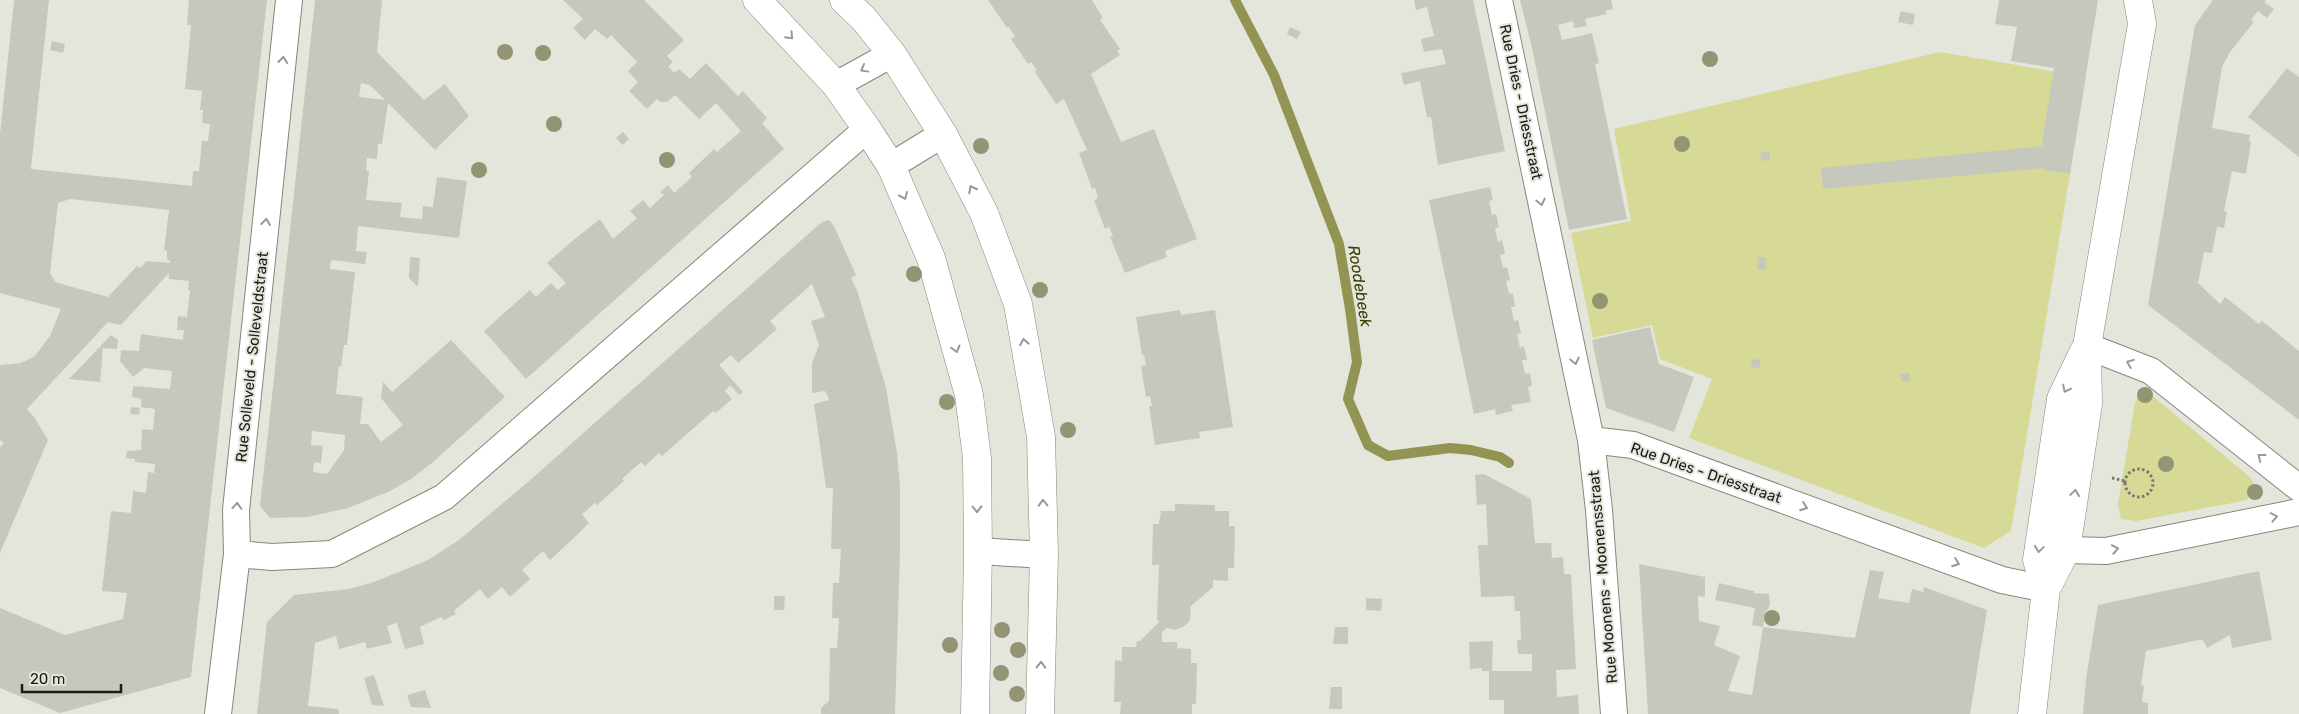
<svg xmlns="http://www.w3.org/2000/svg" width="2299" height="714" font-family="Rubik,sans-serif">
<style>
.green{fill:#d7d996}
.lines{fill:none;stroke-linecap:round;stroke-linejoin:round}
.stream{stroke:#939453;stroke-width:10}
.building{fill:#c7c8bd;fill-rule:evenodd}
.minor-casing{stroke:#86877c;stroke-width:28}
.tertiary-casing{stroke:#86877c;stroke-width:29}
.secondary-casing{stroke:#86877c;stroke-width:29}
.path{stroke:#797972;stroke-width:3;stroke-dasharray:2.5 2.5;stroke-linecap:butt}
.minor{stroke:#fff;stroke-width:26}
.tertiary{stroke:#fff;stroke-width:28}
.secondary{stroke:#fff;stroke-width:28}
.tree{fill:#939473}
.oneway{stroke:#989897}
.labels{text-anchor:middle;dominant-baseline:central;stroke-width:4;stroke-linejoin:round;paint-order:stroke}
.street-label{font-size:15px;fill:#1b1b17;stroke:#e5e6db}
.water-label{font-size:16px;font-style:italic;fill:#3c3c06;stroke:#e5e6db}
</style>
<rect width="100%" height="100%" fill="#e5e6db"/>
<path class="green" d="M1940,52L2086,77L2011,531L1984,548L1689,438L1712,379L1660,359L1652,325L1593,338L1571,233L1631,221L1614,129Z
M2141,390L2154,397L2251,478L2256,490L2252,497L2243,501L2136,521L2121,519L2118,504L2135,403Z"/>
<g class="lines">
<path class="stream" d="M1235,0L1274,75L1339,244L1350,309L1357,362L1348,399L1368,445L1388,456L1450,448L1471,450L1500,457L1509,463"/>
</g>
<path class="building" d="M14,0H49L31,169L192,186L193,171H199L202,141H208L210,124L202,123L203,110H200L202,91L185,89L191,25H187L189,0H267L191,677L60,713L0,688V608L65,635L123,619L127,593L102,591L111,511L131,513L133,491L146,493L148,472L154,473L155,464L135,462V459L126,458L127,451L141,450L142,429L153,430L155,409L141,407L142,399L132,397L133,386L170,389L172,371L144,368L133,377L120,361L121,350L139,351L141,334L183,340L184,330H177L178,316L187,317L190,290H188L189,281L169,279V273L121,325L108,322L27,409L34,417L48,440L0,553V447L4,443L0,440V365L20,363L34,357L50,336L61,309L0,293V134ZM70,199L169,210L164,250L167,251V258L171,263L147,261L140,268L137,266L108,297L55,282L50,273L58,203Z
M315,0H382L377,52L424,100L445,84L469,116L435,150L388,103L382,144H378L377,159L367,158L366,171H369L366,200L402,203L400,217L422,219L423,206L433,207L437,177L467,181L459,238L358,226L356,251L367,252L365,264L331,260L330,269L355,272L347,345H344L341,367L339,366L336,394L363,397L360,424H368L381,442L403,425L381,398L383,382L392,392L451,340L505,397L433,462L411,479L388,492L348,508L307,517L270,518L260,506ZM361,83L370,85L385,100L359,97ZM312,431L345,435L344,450L327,474L313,472L314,462L321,463L323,446L311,445Z
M563,0H644L684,40L667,56L673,62L668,66L674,73L679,69L690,79L706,63L738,96L743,91L767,118L762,123L784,149L526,379L484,331L530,290L536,297L551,283L558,290L566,283L547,263L571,242L600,219L613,239L637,218L630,211L643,200L650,208L664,195L660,192L668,185L674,193L692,177L689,173L714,149L717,152L741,131L716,103L699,119L675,95L667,102H661L657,99L647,109L629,91L638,82L628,71L637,62L611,35L607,39L595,29L585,40L573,28L583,19Z
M988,0H1092L1103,18L1100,20L1120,49L1117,51L1120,55L1091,74L1121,142L1154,129L1197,239L1165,251L1167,257L1125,273L1110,237L1113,236L1109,227L1105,229L1094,200L1098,198L1095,188L1092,189L1079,153L1087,150L1064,99L1056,104L1035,72L1037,70L1031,62L1028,64L1011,39L1015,36L1009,27L1007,28Z
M1414,0H1473L1505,151L1438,165L1431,117H1427L1420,81L1404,85L1401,73L1446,64L1442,49L1424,52L1421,39L1434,36L1427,7L1416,10Z
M1520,0H1611L1613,9L1605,11L1607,14L1585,19L1587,26L1574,28L1573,21L1558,25L1562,40L1592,33L1599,63L1595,64L1627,219L1569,230L1532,48Z
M1999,0H2098L2070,174L2045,170V168L1823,189L1821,168L2043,146L2042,142L2054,68L2011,61L2017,27L1995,24Z
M2213,0H2266L2264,2L2274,9L2267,18L2258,11L2251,20L2254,22L2230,52L2222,67L2212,128L2250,135L2249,142H2251L2246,174L2232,171L2224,211L2227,212L2224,228L2217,227L2212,253L2204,252L2198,283L2220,304L2225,297L2259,324L2262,321L2299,351V420L2148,305L2195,25Z
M1901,11L1915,14L1913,25L1898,22Z
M1290,27L1301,32L1297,39L1287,34Z
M52,41L65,44L63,53L50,50Z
M2287,68L2299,77V157L2248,117Z
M623,132L629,139L623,145L616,138Z
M1769,151L1770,160L1761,161L1760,153Z
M1490,187L1493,200L1489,201L1492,215L1496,214L1499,227L1495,228L1498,242L1502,240L1505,254L1500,255L1503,268L1507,267L1510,280L1506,281L1509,294L1513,293L1515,307H1511L1514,321L1518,320L1521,333L1517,334L1520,348L1524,346L1527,360H1522L1525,374L1530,373L1532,386L1528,387L1531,402L1511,405L1513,411L1496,415L1495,409L1474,414L1429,200Z
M829,220L834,226L856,275L851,278L857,290L886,388L897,453L900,485V551L895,714H821V708L829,701L830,648H837L839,618H832L833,583H839L841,549H831L833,488H826L814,404L829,400L828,397L825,391L812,393V363L819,345L811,321L825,317L812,284L770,321L777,329L752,351L738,363L731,355L719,365L743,392L739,395L730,385L725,391L732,399L716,413L713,411L662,456L659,453L645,466L641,462L622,479L624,481L597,505L595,503L582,514L589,523L577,535L550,560L543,551L522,570L530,579L510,597L502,587L488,599L480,589L454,611L456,614L444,620L441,617L420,627L424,644L405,649L397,623L387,626L392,643L367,649L365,642L339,649L336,636L315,643L308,706L338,709L339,714H257L267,622L294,595L349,589L374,582L428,560L459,540L529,481L822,222Z
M410,257L420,258L418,287L409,278Z
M1758,257L1766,258V270H1757Z
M1180,310L1181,315L1215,310L1233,427L1199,432L1200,438L1155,445L1149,406H1152L1150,396L1146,397L1141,366L1146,365L1144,355H1142L1136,317Z
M1650,327L1659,364L1694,377L1674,432L1606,408L1592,340Z
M111,335L118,340L117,349L103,348L100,382L69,379Z
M1760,359V367L1752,368L1751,360Z
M1910,373V382H1901L1900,374Z
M131,407L140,408L139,415L130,414Z
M1484,474L1531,499L1535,543H1551L1552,558L1563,557L1564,574H1571L1576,669L1556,670L1557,697L1578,695L1579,714H1504V700H1489V671H1482V668L1470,669L1469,642L1493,641L1492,671H1532V654H1518L1517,640H1521L1520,611H1515L1514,596L1481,597L1478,545H1488L1486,504L1477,505L1475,475Z
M1175,504L1215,505V511H1229V526H1235L1234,568H1228V581L1213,580V587L1190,607L1191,613L1189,622L1183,627L1175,630L1167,628L1162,632V642H1177V648L1191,649V663H1197L1196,704H1192V714H1120L1121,702H1114L1115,660L1122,661V647H1136L1137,641H1140L1159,622L1157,619L1159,565H1152L1153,524H1159L1161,511H1175Z
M1639,564L1705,577V597L1698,596L1699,621L1720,626L1714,645L1740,656L1728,691L1752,695L1763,627L1855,638L1870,570L1884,572L1878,598L1909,603L1912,589L1923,592L1924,587L1987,610L1970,714H1648Z
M2259,571L2272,640L2232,648L2230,635L2207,648L2203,640H2199L2146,651L2141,685L2144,686L2142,702L2148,703V714H2083L2086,679L2098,605Z
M1719,583L1754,591V593L1769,594L1770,604L1768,610H1766L1763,627L1752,625L1755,608L1715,600Z
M774,596H785L784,610H774Z
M1366,598L1382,599L1381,611L1366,610Z
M1335,627H1348V644H1333Z
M374,675L384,706L372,705L364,678Z
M1331,687H1342V709H1329Z
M425,690L431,708L411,707L407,695Z"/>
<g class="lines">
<g class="minor-casing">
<path id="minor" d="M1499,0L1591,440L1599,510L1614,714
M836,85L892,54
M891,166L943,134
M2087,346L2151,371L2299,488
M1591,440L1633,445L2002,580L2046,589
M2066,550L2106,551L2299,512
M978,551L1044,555
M237,554L272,557L332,554L444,497L867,129
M218,714L237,554L236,510L289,0"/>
</g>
<g class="tertiary-casing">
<path id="tertiary" d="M2046,589L2037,560L2061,399L2084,351
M2032,714L2046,589L2066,550L2088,404L2087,346L2142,24L2138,0"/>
</g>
<g class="secondary-casing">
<path id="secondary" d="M757,0L836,85L867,129L891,166L931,258L969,395L977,458L978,551L975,714
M844,0L864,19L892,54L943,134L984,213L1018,304L1041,437L1044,555L1040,714"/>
</g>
<path class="path" d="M2125 483a14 14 0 1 1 28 0a14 14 0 1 1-28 0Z
M2112,478L2125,481"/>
<use href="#minor" class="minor"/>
<use href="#tertiary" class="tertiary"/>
<use href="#secondary" class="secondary"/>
</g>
<g class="tree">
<circle cx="505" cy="52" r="8"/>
<circle cx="543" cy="53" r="8"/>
<circle cx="1710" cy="59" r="8"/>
<circle cx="554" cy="124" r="8"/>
<circle cx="1682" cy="144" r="8"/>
<circle cx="981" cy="146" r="8"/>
<circle cx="667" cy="160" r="8"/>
<circle cx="479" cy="170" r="8"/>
<circle cx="914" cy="274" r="8"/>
<circle cx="1040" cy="290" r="8"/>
<circle cx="1600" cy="301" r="8"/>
<circle cx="2145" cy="395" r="8"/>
<circle cx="947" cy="402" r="8"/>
<circle cx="1068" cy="430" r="8"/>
<circle cx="2166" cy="464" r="8"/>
<circle cx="2255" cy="492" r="8"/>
<circle cx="1772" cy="618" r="8"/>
<circle cx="1002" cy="630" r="8"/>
<circle cx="950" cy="645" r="8"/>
<circle cx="1018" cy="650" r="8"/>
<circle cx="1001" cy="673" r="8"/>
<circle cx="1017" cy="694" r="8"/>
</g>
<defs><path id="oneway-chevron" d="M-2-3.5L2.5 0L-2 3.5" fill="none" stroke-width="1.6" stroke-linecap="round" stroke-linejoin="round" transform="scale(1.25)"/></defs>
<g class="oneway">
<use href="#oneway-chevron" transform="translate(790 36) rotate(47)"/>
<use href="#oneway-chevron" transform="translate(283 60) rotate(-84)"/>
<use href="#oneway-chevron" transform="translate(864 69) rotate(151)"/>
<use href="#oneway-chevron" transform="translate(972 189) rotate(-117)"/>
<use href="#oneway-chevron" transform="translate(904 196) rotate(66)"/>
<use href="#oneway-chevron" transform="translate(1541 202) rotate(78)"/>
<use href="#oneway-chevron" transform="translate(266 222) rotate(-84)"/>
<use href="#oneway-chevron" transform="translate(1024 342) rotate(-100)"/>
<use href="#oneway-chevron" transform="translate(956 349) rotate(75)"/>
<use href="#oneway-chevron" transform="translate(1575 361) rotate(78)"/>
<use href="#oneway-chevron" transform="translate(2130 363) rotate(-158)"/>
<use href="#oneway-chevron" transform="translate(2066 389) rotate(116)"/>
<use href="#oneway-chevron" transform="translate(2261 457) rotate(-142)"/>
<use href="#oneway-chevron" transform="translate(2075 493) rotate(-82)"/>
<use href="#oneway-chevron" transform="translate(1043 503) rotate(-91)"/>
<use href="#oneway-chevron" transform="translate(237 506) rotate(-86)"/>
<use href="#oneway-chevron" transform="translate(1804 507) rotate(20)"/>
<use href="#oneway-chevron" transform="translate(977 509) rotate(89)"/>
<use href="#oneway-chevron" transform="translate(2274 517) rotate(-11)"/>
<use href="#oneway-chevron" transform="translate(2039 549) rotate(98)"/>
<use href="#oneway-chevron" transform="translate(2115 549) rotate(-11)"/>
<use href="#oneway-chevron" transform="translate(1956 563) rotate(20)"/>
<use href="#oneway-chevron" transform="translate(1041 665) rotate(-89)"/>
</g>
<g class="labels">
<g class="street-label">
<text transform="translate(1521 102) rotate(78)">Rue Dries - Driesstraat</text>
<text transform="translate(252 357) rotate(-84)">Rue Solleveld - Solleveldstraat</text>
<text transform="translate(1706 473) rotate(19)">Rue Dries - Driesstraat</text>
<text transform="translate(1603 577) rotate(-95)">Rue Moonens - Moonensstraat</text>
</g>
<g class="water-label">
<text transform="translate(1360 286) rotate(81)">Roodebeek</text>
</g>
</g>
<path d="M22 684v8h99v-8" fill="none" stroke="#1b1b17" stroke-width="2.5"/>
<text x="30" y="684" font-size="15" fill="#1b1b17" stroke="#e5e6db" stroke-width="4" paint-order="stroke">20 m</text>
</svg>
